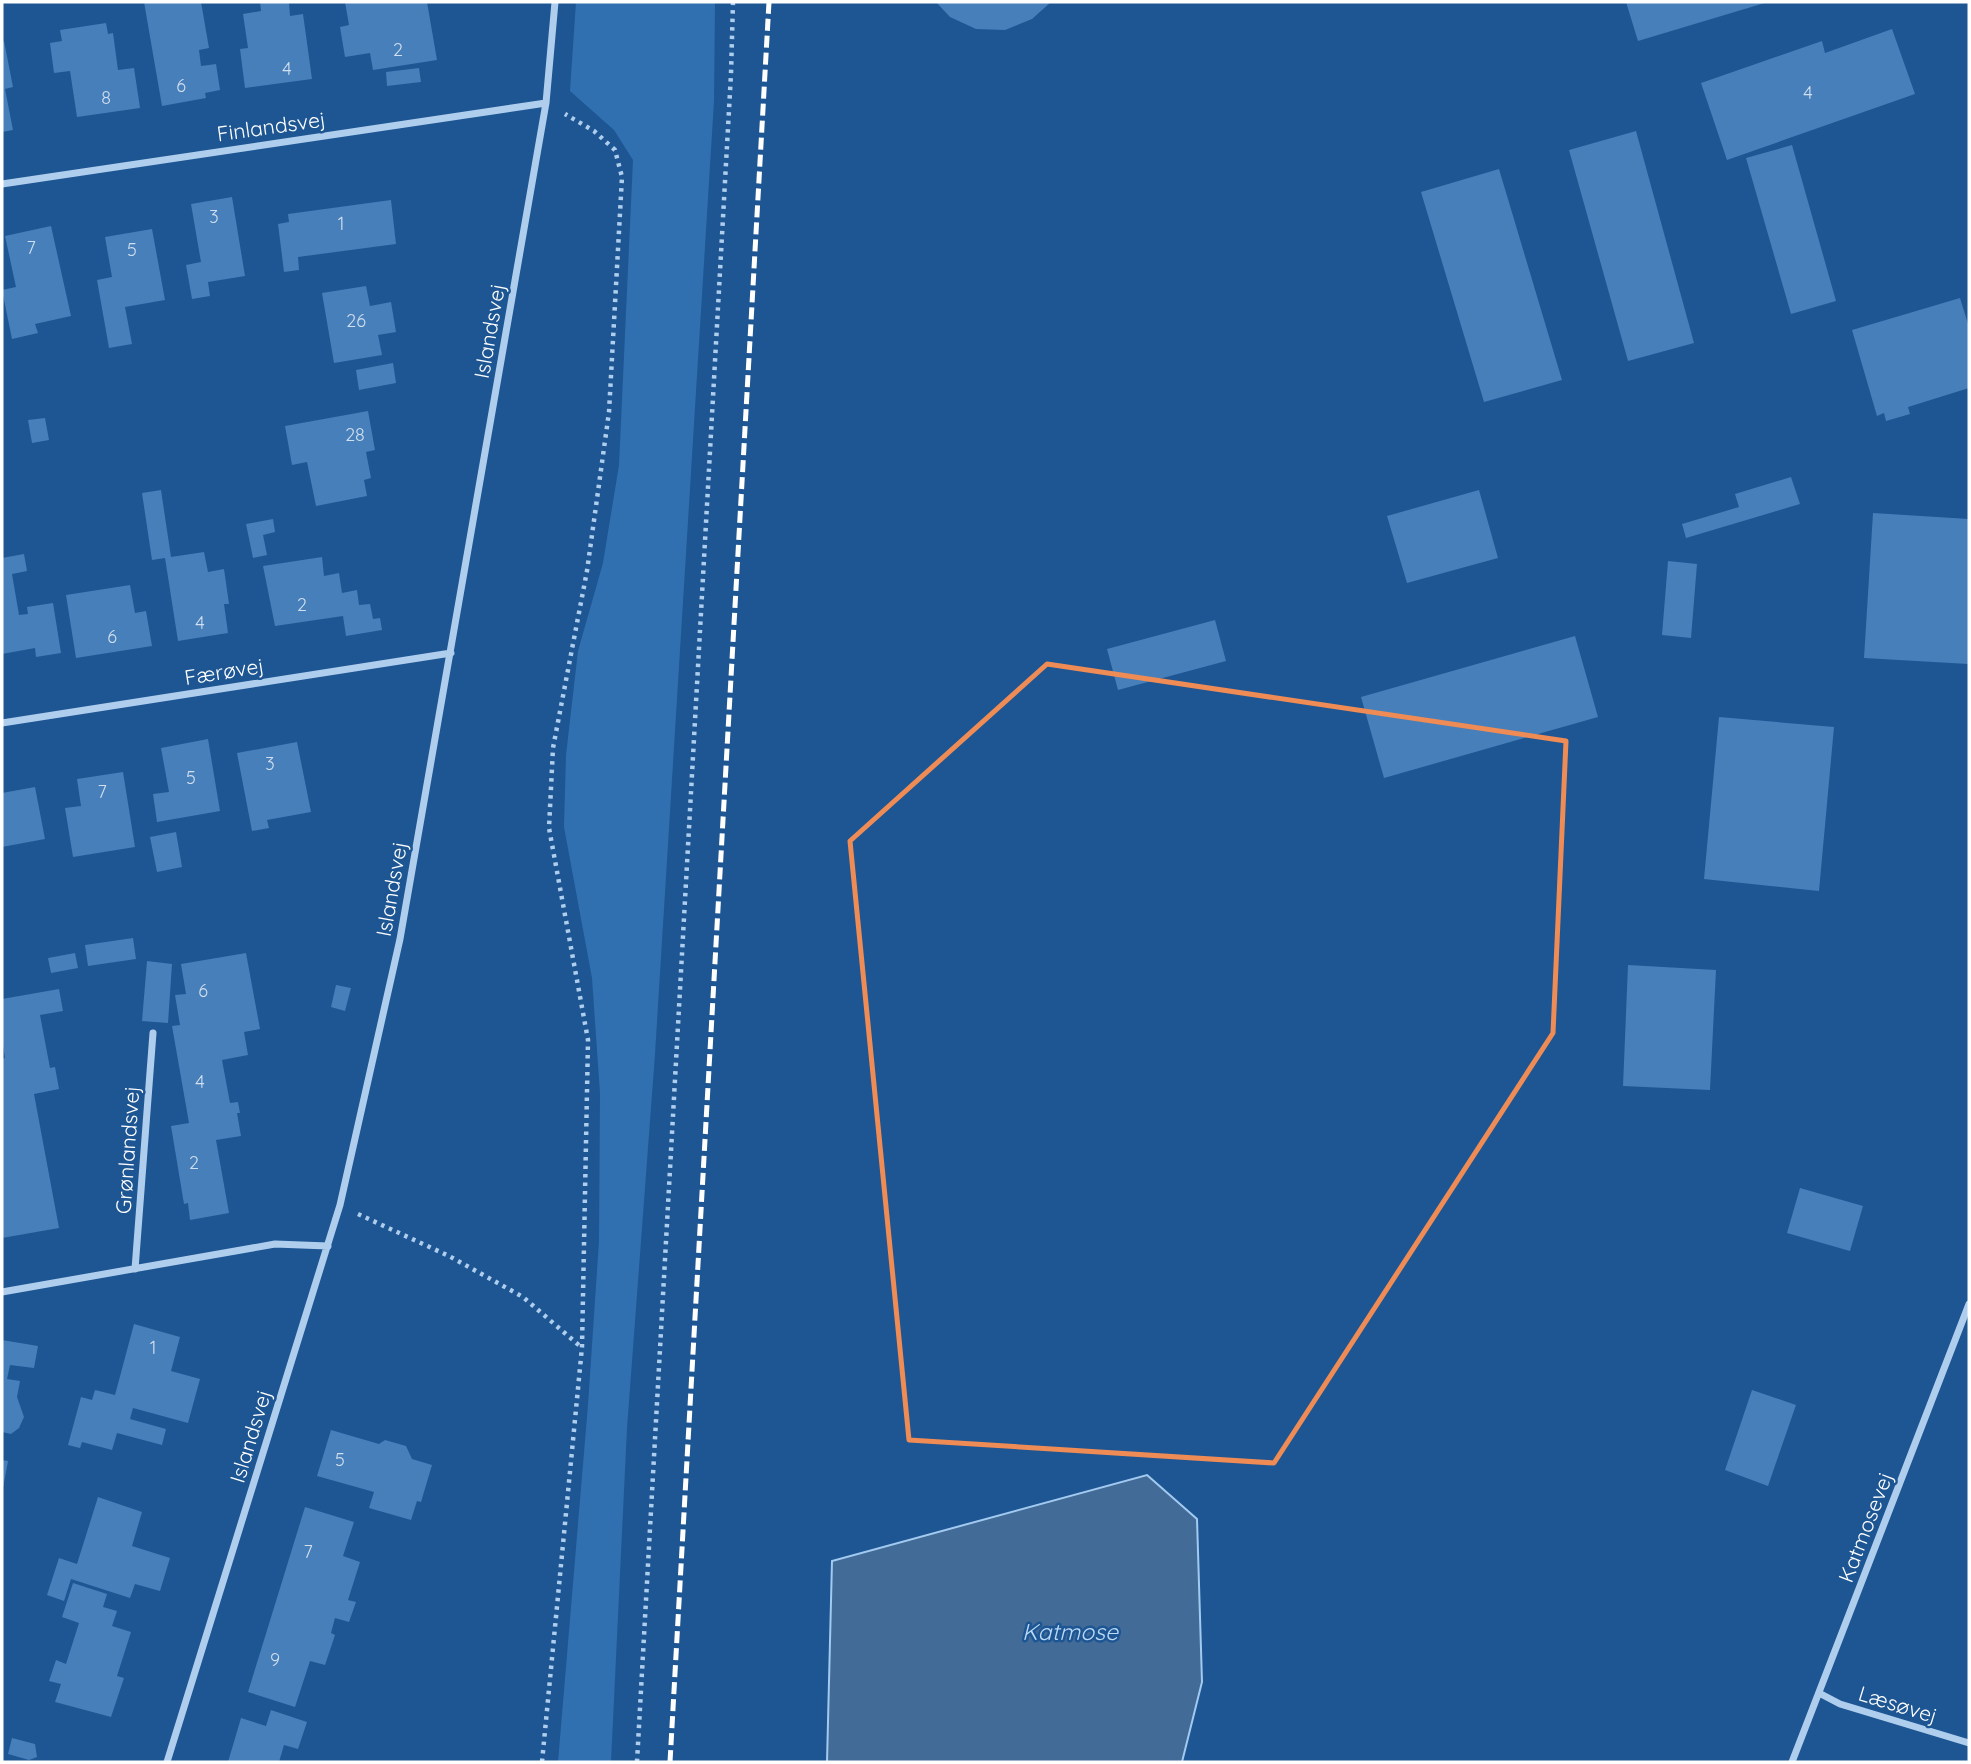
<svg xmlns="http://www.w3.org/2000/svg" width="1971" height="1764" font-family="Quicksand,sans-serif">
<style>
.green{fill:#3070b1}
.water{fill:#436b97;stroke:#a2caf0;stroke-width:2}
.building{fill:#467fba}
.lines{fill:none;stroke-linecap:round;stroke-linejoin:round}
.path{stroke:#afceee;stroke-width:4.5;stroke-dasharray:3.5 5;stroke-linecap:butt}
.street{stroke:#afceee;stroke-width:7}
.rail{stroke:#fff;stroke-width:5;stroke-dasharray:12 5;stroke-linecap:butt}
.marked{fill:none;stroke:#ef8b55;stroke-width:5;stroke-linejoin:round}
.labels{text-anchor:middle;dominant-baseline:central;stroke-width:5;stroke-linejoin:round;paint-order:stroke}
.number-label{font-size:18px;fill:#d1dfee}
.street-label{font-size:21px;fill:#fff;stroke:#1d5693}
.water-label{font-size:23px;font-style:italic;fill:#bbd8f5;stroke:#1d5693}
</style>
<rect width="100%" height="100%" fill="#1d5693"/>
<path class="green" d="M576,2H715L714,101L655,1054L627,1428L611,1762H558L588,1405L599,1241L600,1093L592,978L564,827L566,755L578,651L603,563L619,465L633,160L614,130L570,91Z"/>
<path class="water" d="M1147,1475L1197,1519L1202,1682L1182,1762H827L832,1561Z"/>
<path class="building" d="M144,2H201L209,48L199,50L201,66L216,64L220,90L205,93L206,98L162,106Z
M260,2H289L290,16L303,14L312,79L245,88L240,49L248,48L243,14L261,11Z
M345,2H427L437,60L373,70L370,53L345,57L340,27L349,25Z
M936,2H1051L1032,19L1005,30L976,29L950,17Z
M1626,2H1768L1638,41Z
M106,23L108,34L113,33L118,70L134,68L140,108L77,117L70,71L54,73L50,43L62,41L60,30Z
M1892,29L1915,94L1727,160L1701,83L1822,41L1825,53Z
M2,41H4L13,87L5,89L13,130L2,132Z
M419,68L421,82L387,86L386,72Z
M1636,131L1694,343L1628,361L1569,150Z
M1792,145L1836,301L1791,314L1746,158Z
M1499,169L1562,380L1484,402L1421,192Z
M232,197L245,276L208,282L210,296L192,299L186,265L201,262L191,204Z
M391,200L396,244L298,257L299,270L284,272L278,224L289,222L288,214Z
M51,226L71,316L35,324L38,333L12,339L2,290L16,287L5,236Z
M152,229L165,300L125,307L132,344L109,348L97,280L112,277L105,237Z
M366,286L370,306L391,302L396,332L378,335L382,355L334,363L322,293Z
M1960,298L1969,327V388L1908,407L1910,414L1886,421L1884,413L1877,416L1852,330Z
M393,363L396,383L359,390L356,370Z
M368,411L375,450L366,452L371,478L364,480L367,496L316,506L307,462L292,465L285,426Z
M45,418L49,440L32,443L28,420Z
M1791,477L1800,504L1686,538L1682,524L1739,507L1735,494Z
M161,490L171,557L204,552L208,572L224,569L229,604H224L228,633L178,641L165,558L152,560L142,493Z
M1479,490L1498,558L1407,583L1387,516Z
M1873,513L1969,519L1968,664L1864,658Z
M273,519L275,532L263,535L267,555L253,558L246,524Z
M24,554L27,571L12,574L19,615L28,614L27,607L53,603L61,653L36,657L35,648L2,654V558Z
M322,557L324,576L339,573L342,593L357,590L359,605L370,604L373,619L380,618L382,630L346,636L343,616L275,626L263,566Z
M1668,561L1697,564L1691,638L1662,635Z
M130,585L135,613L146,611L152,646L76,658L66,595Z
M1215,620L1226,661L1118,690L1107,649Z
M1575,636L1598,717L1384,778L1361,697Z
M1719,717L1834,727L1819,891L1704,879Z
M208,739L220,811L157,822L153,794L169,792L161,748Z
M297,742L311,812L267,820L269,828L252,831L237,753Z
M123,772L135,847L73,857L65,808L81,806L77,779Z
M35,787L45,839L2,847V793Z
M176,832L182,867L157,872L150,837Z
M133,938L136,959L88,966L85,945Z
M75,953L78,968L51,973L48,958Z
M246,953L260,1029L244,1032L248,1055L222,1060L230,1103L238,1102L240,1113H237L241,1136L216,1140L229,1213L190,1220L188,1203L184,1204L171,1126L189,1123L172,1026L180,1025L175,995L186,994L181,964Z
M147,961L172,964L168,1023L142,1021Z
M1628,965L1716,970L1710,1090L1623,1086Z
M336,985L351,988L345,1011L331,1007Z
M59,989L63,1011L40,1015L50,1068L55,1067L59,1089L34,1094L59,1228L2,1238V1059L5,1058L2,1039V999Z
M1800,1188L1863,1206L1850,1251L1787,1233Z
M134,1324L180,1337L171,1371L200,1379L188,1423L133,1408L130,1419L166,1429L162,1445L117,1433L112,1450L82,1442L80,1448L68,1445L81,1397L92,1400L95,1390L115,1395Z
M2,1340L38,1346L34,1368L10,1365L7,1379L20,1381L17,1397L24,1417L19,1428L11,1434L2,1432Z
M1752,1390L1796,1405L1768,1486L1725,1470Z
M331,1430L379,1444L385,1440L406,1446L412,1459L432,1465L421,1502L417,1501L411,1520L369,1508L374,1492L317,1476Z
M2,1460L8,1461L3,1488H2Z
M98,1497L142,1512L132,1546L170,1558L160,1591L135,1584L130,1598L71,1579L64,1601L47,1595L59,1558L77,1564Z
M305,1507L354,1522L343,1556L360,1562L348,1600L356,1602L349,1622L335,1618L331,1633L335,1635L325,1665L310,1661L295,1707L248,1692Z
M73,1583L107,1594L103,1607L117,1611L112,1626L131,1632L117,1676L124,1678L111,1717L55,1702L61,1684L49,1681L56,1660L66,1664L79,1623L62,1617Z
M271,1710L307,1722L298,1749L284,1745L279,1762H228L241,1718L266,1726Z
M12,1738L35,1744L37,1757L29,1760L8,1754Z"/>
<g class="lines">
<path class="path" d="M358,1214L449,1256L523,1297L581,1347
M542,1762L582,1347L588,1040L549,828L553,748L587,571L609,412L622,177L615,150L594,131L565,114
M637,1762L731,74L733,2"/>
<path class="street" d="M2,184L546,103
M2,723L451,653
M135,1269L153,1033
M2,1292L275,1244L328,1246
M1819,1693L1840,1704L1969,1743
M167,1762L340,1205L400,939L546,103L555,2
M1792,1762L1969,1304"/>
<path class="rail" d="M670,1762L769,2"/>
</g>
<path class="marked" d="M1047,664L1566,741L1553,1033L1274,1463L909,1440L850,841Z"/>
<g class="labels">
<g class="number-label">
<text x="398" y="49">2</text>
<text x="287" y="68">4</text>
<text x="181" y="85">6</text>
<text x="1808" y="92">4</text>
<text x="106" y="97">8</text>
<text x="214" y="216">3</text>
<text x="341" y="223">1</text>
<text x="31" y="247">7</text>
<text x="132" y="249">5</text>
<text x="356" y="320">26</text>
<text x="355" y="434">28</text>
<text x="302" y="604">2</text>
<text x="200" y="622">4</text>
<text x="112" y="636">6</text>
<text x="270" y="763">3</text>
<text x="191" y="777">5</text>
<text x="102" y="791">7</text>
<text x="203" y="990">6</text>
<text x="200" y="1081">4</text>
<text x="194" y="1162">2</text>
<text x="153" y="1347">1</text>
<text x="340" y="1459">5</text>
<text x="308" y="1551">7</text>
<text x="275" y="1659">9</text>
</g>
<g class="street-label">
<text transform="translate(271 126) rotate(-8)">Finlandsvej</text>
<text transform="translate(489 331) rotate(-80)">Islandsvej</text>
<text transform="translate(224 671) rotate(-9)">Færøvej</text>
<text transform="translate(391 889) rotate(-80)">Islandsvej</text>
<text transform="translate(127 1150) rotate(-86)">Grønlandsvej</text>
<text transform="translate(250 1436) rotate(-73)">Islandsvej</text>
<text transform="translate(1865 1527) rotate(-69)">Katmosevej</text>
<text transform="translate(1898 1704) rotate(17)">Læsøvej</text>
</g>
<g class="water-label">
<text x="1070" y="1631">Katmose</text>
</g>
</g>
<rect width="1971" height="1764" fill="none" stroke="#ffffff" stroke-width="7"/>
</svg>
